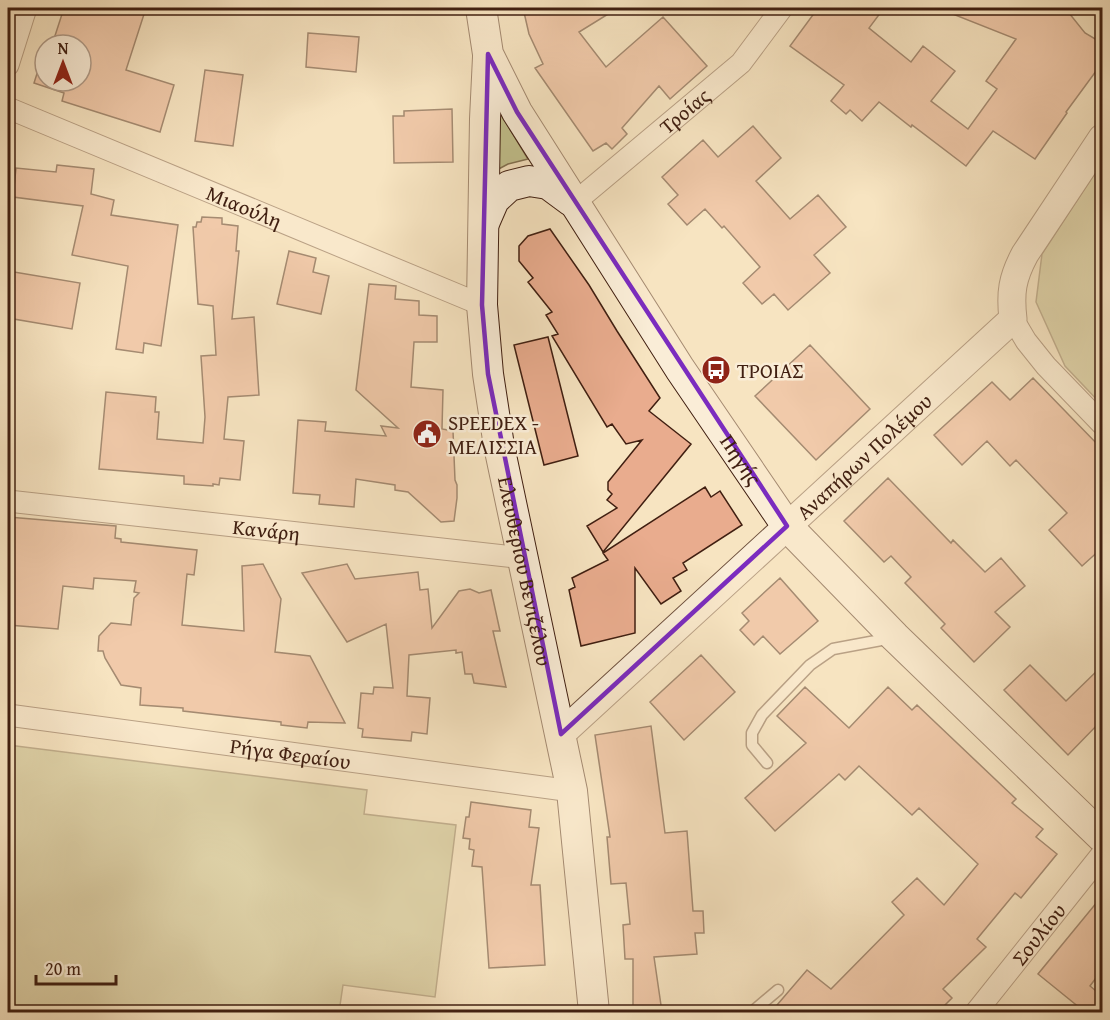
<svg xmlns="http://www.w3.org/2000/svg" width="1110" height="1020" font-family="'Gentium Book Plus',serif">
<style>
.green{fill:#c3c28e;stroke:#827050;stroke-width:1.5}
.building{fill:#e9ac8e;stroke:#401f11;stroke-width:1.5}
.lines{fill:none;stroke-linecap:round;stroke-linejoin:round}
.service-casing{stroke:#6e503d;stroke-width:13}
.minor-casing{stroke:#6e503d;stroke-width:23}
.tertiary-casing{stroke:#6e503d;stroke-width:29}
.secondary-casing{stroke:#401f11;stroke-width:32}
.service{stroke:#faedd7;stroke-width:10}
.minor{stroke:#faedd7;stroke-width:21}
.tertiary{stroke:#faedd7;stroke-width:27}
.secondary{stroke:#faedd7;stroke-width:30}
.marked{fill:none;stroke:#7b2cbf;stroke-width:4.5;stroke-linejoin:round}
.labels{text-anchor:middle;dominant-baseline:central;stroke-width:5;stroke-linejoin:round;paint-order:stroke}
.street-label{font-size:21px;fill:#401f11;stroke:#faedd7}
.poi-label{font-size:21px;fill:#401f11;stroke:#faedd7;text-anchor:start}
</style>
<rect width="100%" height="100%" fill="#f7e4c1"/>
<filter id="stains"><feTurbulence type="fractalNoise" baseFrequency=".00333" numOctaves="4"/><feColorMatrix values="0 0 0 0 .2 0 0 0 0 .09 0 0 0 0 .02 0 0 0 .5 -.17"/></filter>
<radialGradient id="worn" r=".72"><stop offset=".6" stop-color="#630" stop-opacity="0"/><stop offset="1" stop-color="#630" stop-opacity=".3"/></radialGradient>
<path class="green" d="M497,108L528,159L508,164L495,171Z
M1102,162V405L1065,366L1036,302L1042,254Z
M8,745L367,790L364,814L456,825L435,997L343,985L339,1012H8Z"/>
<path class="building" d="M64,8H146L126,70L174,85L160,132L62,101L64,93L34,83L41,61L45,63V81H81V45H52Z
M523,8H618L579,32L606,67L663,17L707,66L670,99L659,86L622,128L627,134L612,149L606,143L593,151L535,68L543,64L529,34Z
M818,8H884L869,28L911,62L923,46L955,71L931,101L968,129L997,89L986,81L1016,39L940,9L941,8H1065L1085,33L1102,43V63L1066,112L1067,113L1035,159L993,131L966,166L912,125L911,127L879,102L862,121L850,110L846,114L831,101L844,85L790,46Z
M308,33L359,37L356,72L306,67Z
M205,70L243,75L233,146L195,141Z
M452,109L453,162L394,163L393,116H404V111Z
M753,126L781,158L756,181L790,219L818,195L846,227L814,255L830,273L788,310L774,294L762,304L743,283L760,267L724,226L722,228L705,209L687,225L668,204L678,195L662,177L703,140L718,157Z
M57,165L94,169L91,194L114,200L111,215L178,225L161,346L144,343L143,353L116,349L128,266L72,255L83,206L13,197L16,168L56,172Z
M202,217L222,218V224L238,226L236,251H239L232,319L254,317L259,395L228,397L224,439L244,441L240,480L220,478L219,485L213,484V486L184,484V476L99,469L106,392L156,397L155,412H159L157,439L203,443L205,417L201,356L216,355L213,306L198,304L193,227H196L197,222H201Z
M550,229L589,285L617,331L660,398L649,411L691,444L603,552L587,526L617,508L607,500L612,494L608,490V482L642,440L626,444L612,424L607,427L552,336L558,334L546,315L552,312L528,282L533,278L519,261V246L528,236Z
M289,251L316,258L313,272L329,276L321,314L277,304Z
M8,271L80,283L72,329L8,318Z
M369,284L396,286L395,299L419,301V315L437,316V342H414L411,387L443,390L442,429L453,431L455,480L457,485V498L454,521L441,522L408,492L395,490V485L356,479L354,507L319,504L320,495L293,493L298,420L326,422L325,431L386,436L381,426L398,428L356,390Z
M548,337L578,456L544,465L514,345Z
M810,345L870,409L816,460L755,396Z
M1033,378L1102,449V548L1082,566L1049,530L1067,513L1016,460L1010,466L987,441L962,465L934,435L992,382L1010,400Z
M888,478L951,543L953,540L985,572L1001,558L1025,586L995,612L1010,627L974,662L941,628L945,624L905,583L911,577L891,556L884,562L844,521Z
M705,487L711,497L720,491L742,525L683,563L687,570L673,578L681,591L661,604L635,568V633L581,646L569,590L575,587L572,578L608,560L603,553Z
M8,517L116,526L115,538L121,539V542L197,550L194,575L187,574L182,625L244,631L242,566L263,564L281,599L275,652L310,656L345,723L308,722L307,728L281,725V722L183,711V708L140,705L141,688L121,685L105,658L103,651H98L99,636L111,623L131,625L134,598L139,593L134,592L136,581L94,578L93,589L63,586L58,629L8,625Z
M347,564L355,579L418,572L420,590L428,589L432,628L459,591L470,589L479,593L491,590L500,631H493L506,687L474,683L472,674H465L462,652L456,653V650L409,655L407,696L430,698L427,734L412,732L411,741L362,737L363,729L358,728L361,693L373,694L374,687L393,688L386,624L347,642L302,573Z
M780,578L818,621L780,654L763,636L754,645L740,630L749,621L742,613Z
M701,655L735,692L684,740L650,702Z
M1030,665L1066,701L1102,666V720L1068,755L1004,690Z
M805,687L849,728L888,687L912,710L917,705L1016,799L1012,803L1043,829L1036,837L1057,854L1021,898L1015,893L977,939L986,947L943,989L952,998L938,1012H771L807,970L831,989L904,915L892,902L917,878L944,905L978,864L919,808L912,815L859,766L845,780L839,774L775,831L745,798L806,743L777,716Z
M651,726L665,833L687,831L693,911H703L704,933H695L697,954L654,957L662,1012H633V959H625L623,925L630,924L626,883L611,884L607,837H610L595,735Z
M471,802L531,810L529,827L539,828L531,885H540L545,965L489,968L482,867L472,866L474,850L469,849L470,839L463,838L466,817H469Z
M1102,896V970L1090,986L1102,996V1012H1085L1038,974Z"/>
<g class="lines">
<g class="service-casing">
<path id="service" d="M767,763L752,745V733L762,715L810,665L833,649L892,638
M752,1012L778,990"/>
</g>
<g class="minor-casing">
<g id="minor">
<path d="M8,65L26,8"/>
<path id="s1" d="M8,108L482,305"/>
<path id="s2" d="M574,203L741,63L782,8"/>
<path d="M1013,319L1026,341L1046,366L1102,424"/>
<path id="s3" d="M8,501L524,558"/>
<path id="s4" d="M8,715L572,791"/>
<path id="s5" d="M976,1012L1102,854"/>
</g>
</g>
<g class="tertiary-casing">
<g id="tertiary">
<path id="s6" d="M561,734L1013,319C1010,293 1012,278 1025,254L1102,138"/>
</g>
</g>
<g class="secondary-casing">
<g id="secondary">
<path id="s7" d="M481,8L488,54L517,112L680,369L787,526L895,637L1102,837"/>
<path id="s8" d="M488,57L485,119L482,305L488,374L499,446L572,791L594,1012"/>
<path d="M484,223L494,200L509,186L529,181L548,184L571,201"/>
</g>
</g>
<use href="#service" class="service"/>
<use href="#minor" class="minor"/>
<use href="#tertiary" class="tertiary"/>
<use href="#secondary" class="secondary"/>
</g>
<path d="M0 0H1110V1020H0ZM488,54L517,112L787,526L561,734L488,374L482,305Z" fill="#f7e4c1" fill-opacity=".55" fill-rule="evenodd"/>
<path class="marked" d="M488,54L517,112L787,526L561,734L488,374L482,305Z"/>
<defs>
<g id="bus-disc" transform="scale(1.5)"><circle r="9.5" fill="#8f2418" stroke="#faedd7"/><path d="M-5-6H5V4H4V6H2V4H-2V6H-4V4H-5ZM-3.5-4V0h7V-4ZM-3.5 1.2v1.5H-2V1.2ZM2 1.2v1.5H3.5V1.2Z" fill="#fff"/></g>
<g id="civic-disc" transform="scale(1.5)"><circle r="9.5" fill="#8f2418" stroke="#faedd7"/><path d="M-.6-6.5H3V-4.5H.6V-3L4-1V1h2V6H-6V1h2V-1L-.6-3ZM-1.2 2.5V6h2.4V2.5Z" fill="#fff"/></g>
</defs>
<g fill-rule="evenodd">
<use href="#bus-disc" x="716" y="370"/>
<use href="#civic-disc" x="427" y="434"/>
</g>
<g class="labels">
<g class="street-label">
<text stroke="none"><textPath href="#s2" startOffset="144">Τροίας</textPath></text>
<text stroke="none"><textPath href="#s1" startOffset="256">Μιαούλη</textPath></text>
<text stroke="none"><textPath href="#s6" startOffset="411">Αναπήρων Πολέμου</textPath></text>
<text stroke="none"><textPath href="#s7" startOffset="525">Πηγής</textPath></text>
<text stroke="none"><textPath href="#s3" startOffset="260">Κανάρη</textPath></text>
<text stroke="none"><textPath href="#s8" startOffset="518">Ελευθερίου Βενιζέλου</textPath></text>
<text stroke="none"><textPath href="#s4" startOffset="285">Ρήγα Φεραίου</textPath></text>
<text stroke="none"><textPath href="#s5" startOffset="100">Σουλίου</textPath></text>
</g>
<g class="poi-label">
<text x="737" y="370">ΤΡΟΙΑΣ</text>
<text x="448" y="422">SPEEDEX -<tspan x="448" dy="24">ΜΕΛΙΣΣΙΑ</tspan></text>
</g>
</g>
<rect width="1110" height="1020" fill="none" stroke="#f7e4c1" stroke-width="30"/>
<rect x="9" y="9" width="1092" height="1002" fill="none" stroke="#401f11" stroke-width="3"/>
<rect x="15" y="15" width="1080" height="990" fill="none" stroke="#401f11" stroke-width="1.5"/>
<g transform="translate(63 63)"><circle r="28" fill="#faedd7" stroke="#b09b88" stroke-width="1.5"/>
<path d="M0-4.5L10 22L0 15L-10 22Z" fill="#8f2418"/>
<text y="-9" font-size="16" font-weight="bold" text-anchor="middle" fill="#401f11">N</text>
</g>
<path d="M36 975v9h80v-9" fill="none" stroke="#401f11" stroke-width="3"/>
<text x="45" y="975" font-size="18" fill="#401f11" stroke="#faedd7" stroke-width="4.5" paint-order="stroke">20 m</text>
<rect width="100%" height="100%" filter="url(#stains)"/>
<rect width="100%" height="100%" fill="url(#worn)"/>
</svg>
